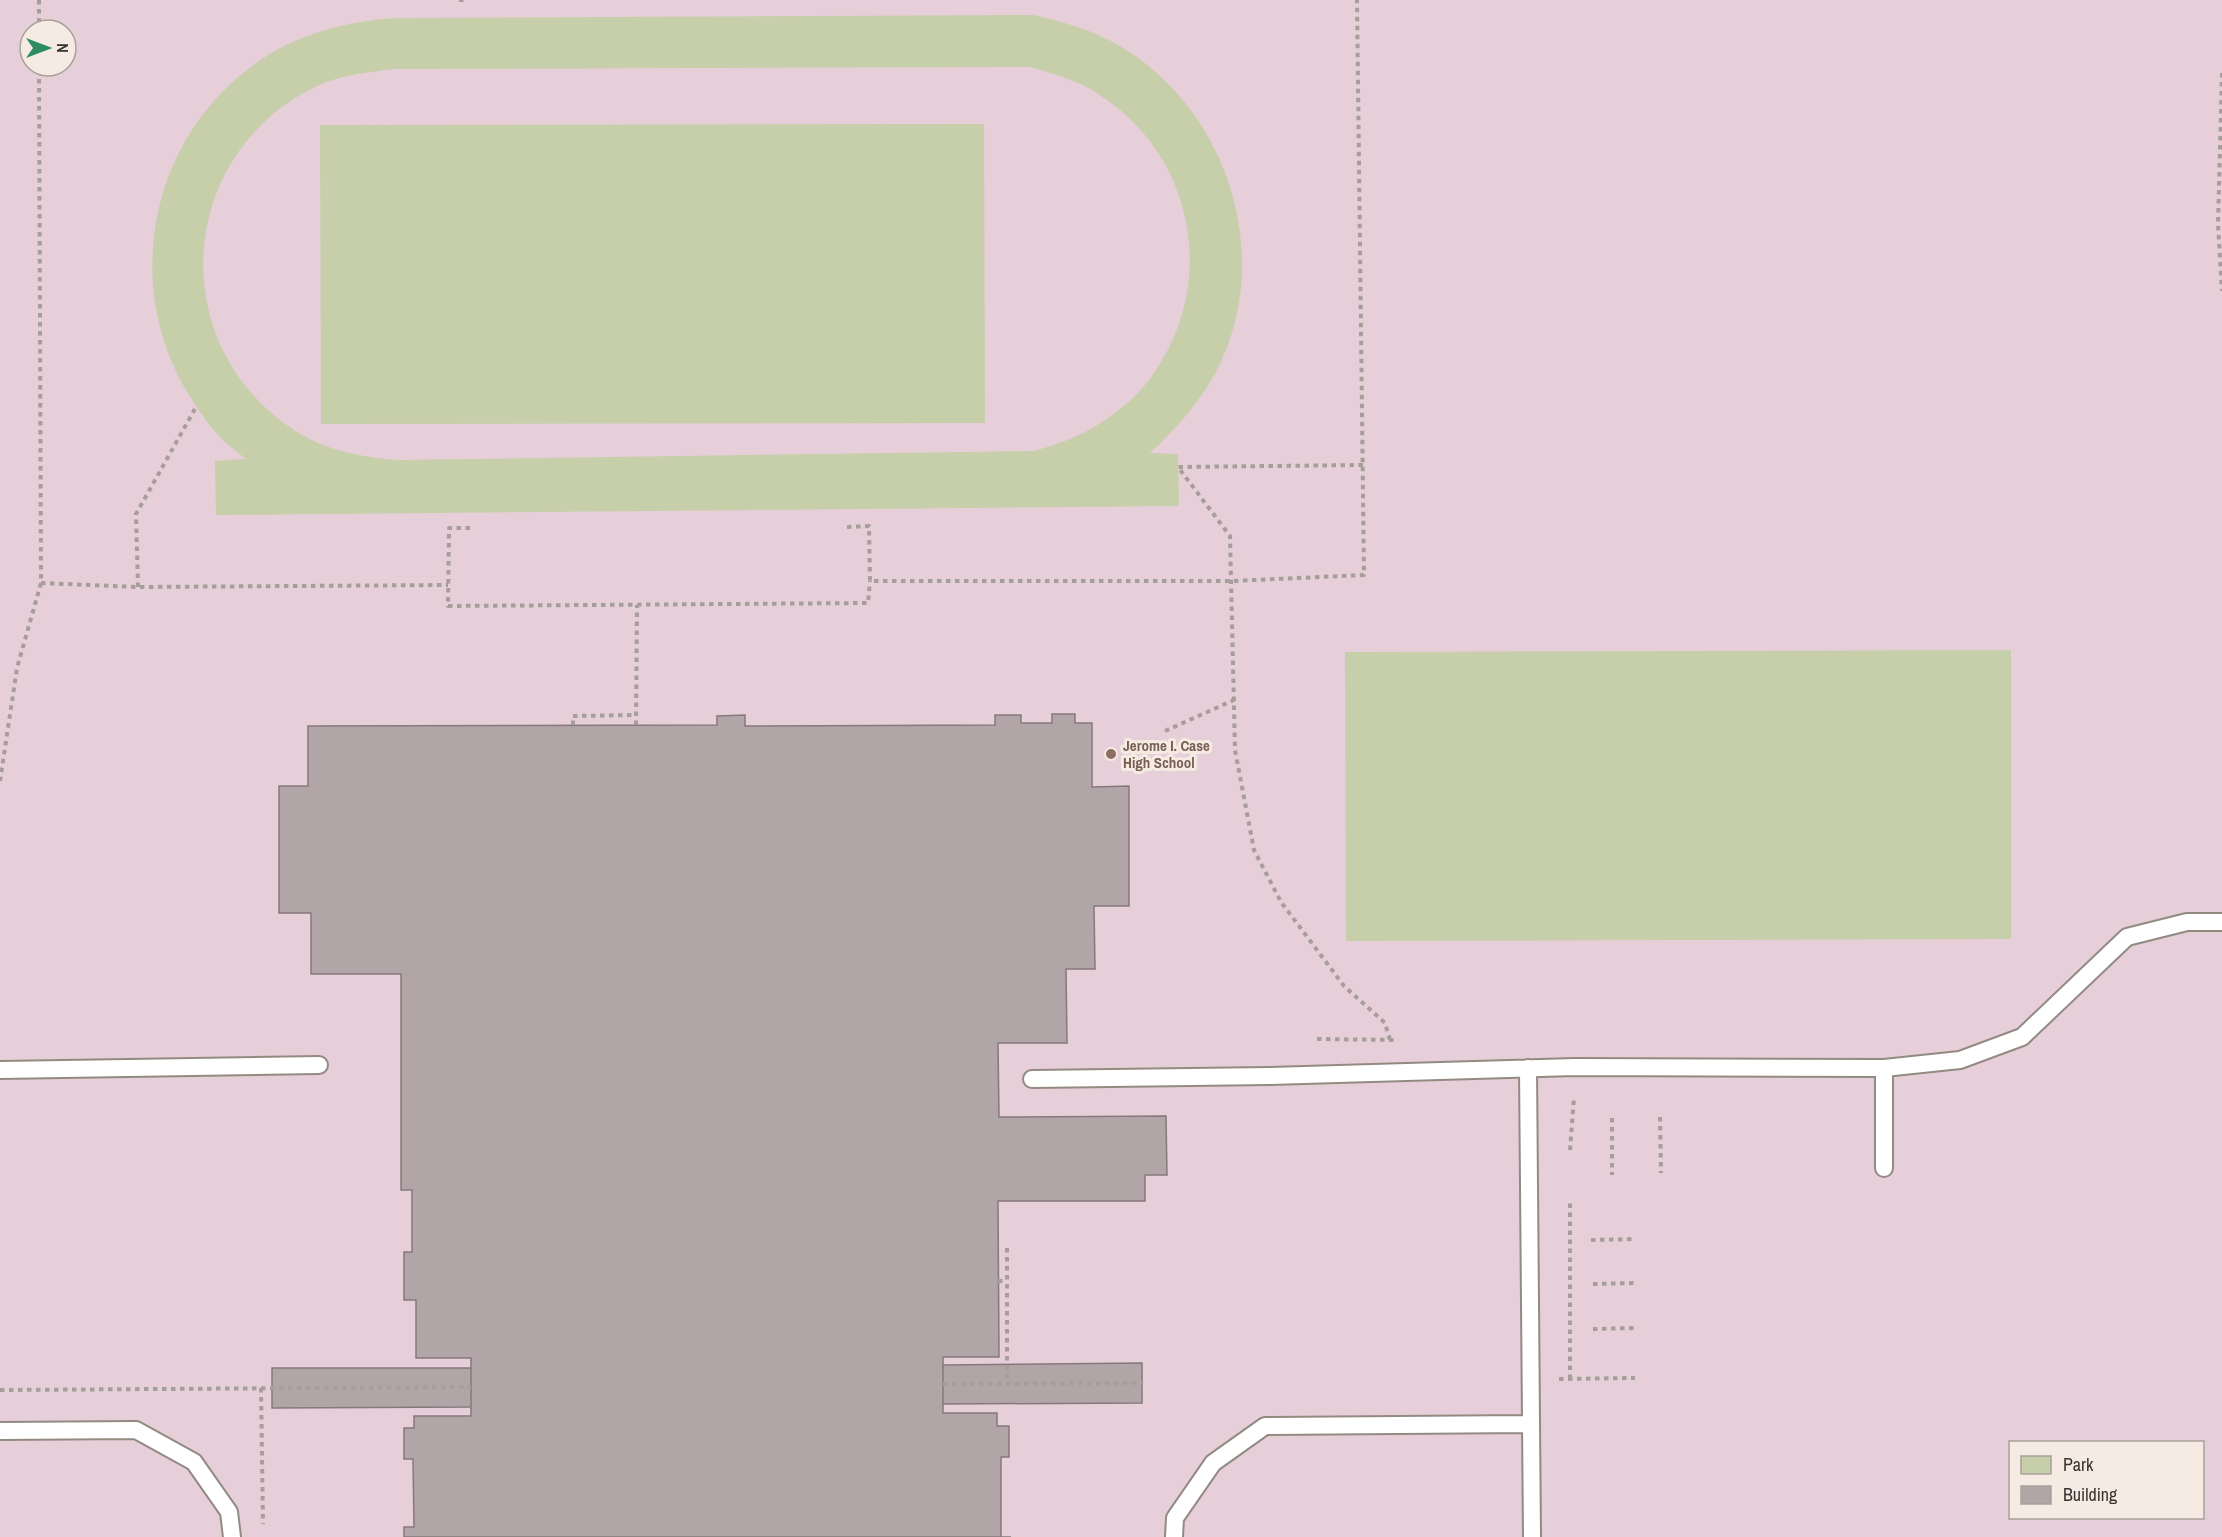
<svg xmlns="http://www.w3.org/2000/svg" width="2222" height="1537" font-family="'Archivo Narrow',sans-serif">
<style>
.education{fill:#e6cfd9;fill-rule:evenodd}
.green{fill:#c7ceaa;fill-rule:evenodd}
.building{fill:#b1a5a8;stroke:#85797c;stroke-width:1.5}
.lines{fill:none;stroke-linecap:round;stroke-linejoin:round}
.lane-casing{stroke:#938a82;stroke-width:20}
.path{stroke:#a69e98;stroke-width:4;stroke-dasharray:4.5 4.5;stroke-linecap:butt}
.lane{stroke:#fff;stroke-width:16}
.education-dot{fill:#8d6e63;stroke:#f5ebe3;stroke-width:2}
.labels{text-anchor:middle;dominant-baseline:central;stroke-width:6;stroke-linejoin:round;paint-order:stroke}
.education-label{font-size:15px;font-weight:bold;fill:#785e54;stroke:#f5ebe3;text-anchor:start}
</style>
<rect width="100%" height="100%" fill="#e8ded6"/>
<path class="education" d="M0,0H2222V1537H0ZM30,30H66V66H30ZM2010,1442H2202V1518H2010Z"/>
<path class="green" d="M1033,15C1058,21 1083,27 1107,39C1225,99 1278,253 1216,372C1199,403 1176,429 1150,453L1178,454L1179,506L216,515L215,461L246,459C239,453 231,448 225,442C211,429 199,411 189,395C122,287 149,142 252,66C295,34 344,22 396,18ZM1030,67C1053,74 1078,80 1098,94C1189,151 1217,270 1161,362C1152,377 1140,393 1126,404C1097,429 1070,441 1034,451L398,460C362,457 326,451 294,430C161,343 177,146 324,83C346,74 371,72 395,69Z
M984,124L985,423L321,424L320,125Z
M2011,650V939L1346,941L1345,652Z"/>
<path class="building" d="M1052,714H1075V723H1092V787L1129,786V906H1094L1095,969H1066L1067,1043H998L999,1117L1166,1116L1167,1175H1145V1201H998L999,1357H943V1413H997V1426H1009V1457H1001V1537H1011H404V1527H414L413,1459H404V1428H414V1416H471V1358H416V1300H404V1252H412V1190H401V974H311V913H279V786H308V726L717,725V716L745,715V726L995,725V715H1021V723H1052Z
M1142,1363V1403L943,1404V1365Z
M272,1368H471V1407L272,1408Z"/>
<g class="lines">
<g class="lane-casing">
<path id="lane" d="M1528,1068L1532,1537
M1884,1068V1168
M0,1070L319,1065
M1032,1079L1270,1076L1574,1067L1884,1068L1960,1060L2022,1037L2127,937L2187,922H2222
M0,1431L136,1430L194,1462L229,1512L232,1537
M1174,1537L1175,1518L1213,1463L1265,1426L1531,1424"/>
</g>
<path class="path" d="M39,0V30
M459,0H465
M2222,73L2218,225L2222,291
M1363,465L1178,467L1230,536L1235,750L1254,850L1281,902L1344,986L1385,1023L1390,1040
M847,527L869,526L870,581H1232L1364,575L1357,0
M470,528H449L448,606L868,603L870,581
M41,583L138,587L448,585
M138,587L136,514L196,407
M573,725V716L636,715
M636,725L637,605
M1165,731L1234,700
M0,781L17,668L41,583L39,66
M1317,1039L1398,1040
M1660,1117L1661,1173
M1612,1118V1175
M1570,1150L1574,1097
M1591,1240L1635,1239
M1007,1248V1383
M998,1281H1007
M1593,1284L1635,1283
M1593,1329L1635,1328
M1559,1379L1635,1378
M1570,1379V1203
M943,1384L1142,1383
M261,1388L263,1524
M0,1390L471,1387"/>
<use href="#lane" class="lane"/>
</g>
<circle class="education-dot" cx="1111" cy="754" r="6"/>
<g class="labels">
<g class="education-label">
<text x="1123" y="745">Jerome I. Case<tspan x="1123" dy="17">High School</tspan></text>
</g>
</g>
<rect x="2009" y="1441" width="195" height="78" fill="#f5ebe3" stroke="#a9a19b" stroke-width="1.5"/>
<rect x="2021" y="1456" width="30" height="18" fill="#c7ceaa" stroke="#a9a19b" stroke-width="1.5"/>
<text x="2063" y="1471" font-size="18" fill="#36322f">Park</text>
<rect x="2021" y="1486" width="30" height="18" fill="#b1a5a8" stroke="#a9a19b" stroke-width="1.5"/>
<text x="2063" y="1501" font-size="18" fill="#36322f">Building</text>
<g transform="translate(48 48) rotate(90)"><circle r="28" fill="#f5ebe3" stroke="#a9a19b" stroke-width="1.5"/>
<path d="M0-4.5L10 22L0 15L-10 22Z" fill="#2e8c64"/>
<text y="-9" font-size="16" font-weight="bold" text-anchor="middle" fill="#36322f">N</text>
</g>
</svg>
